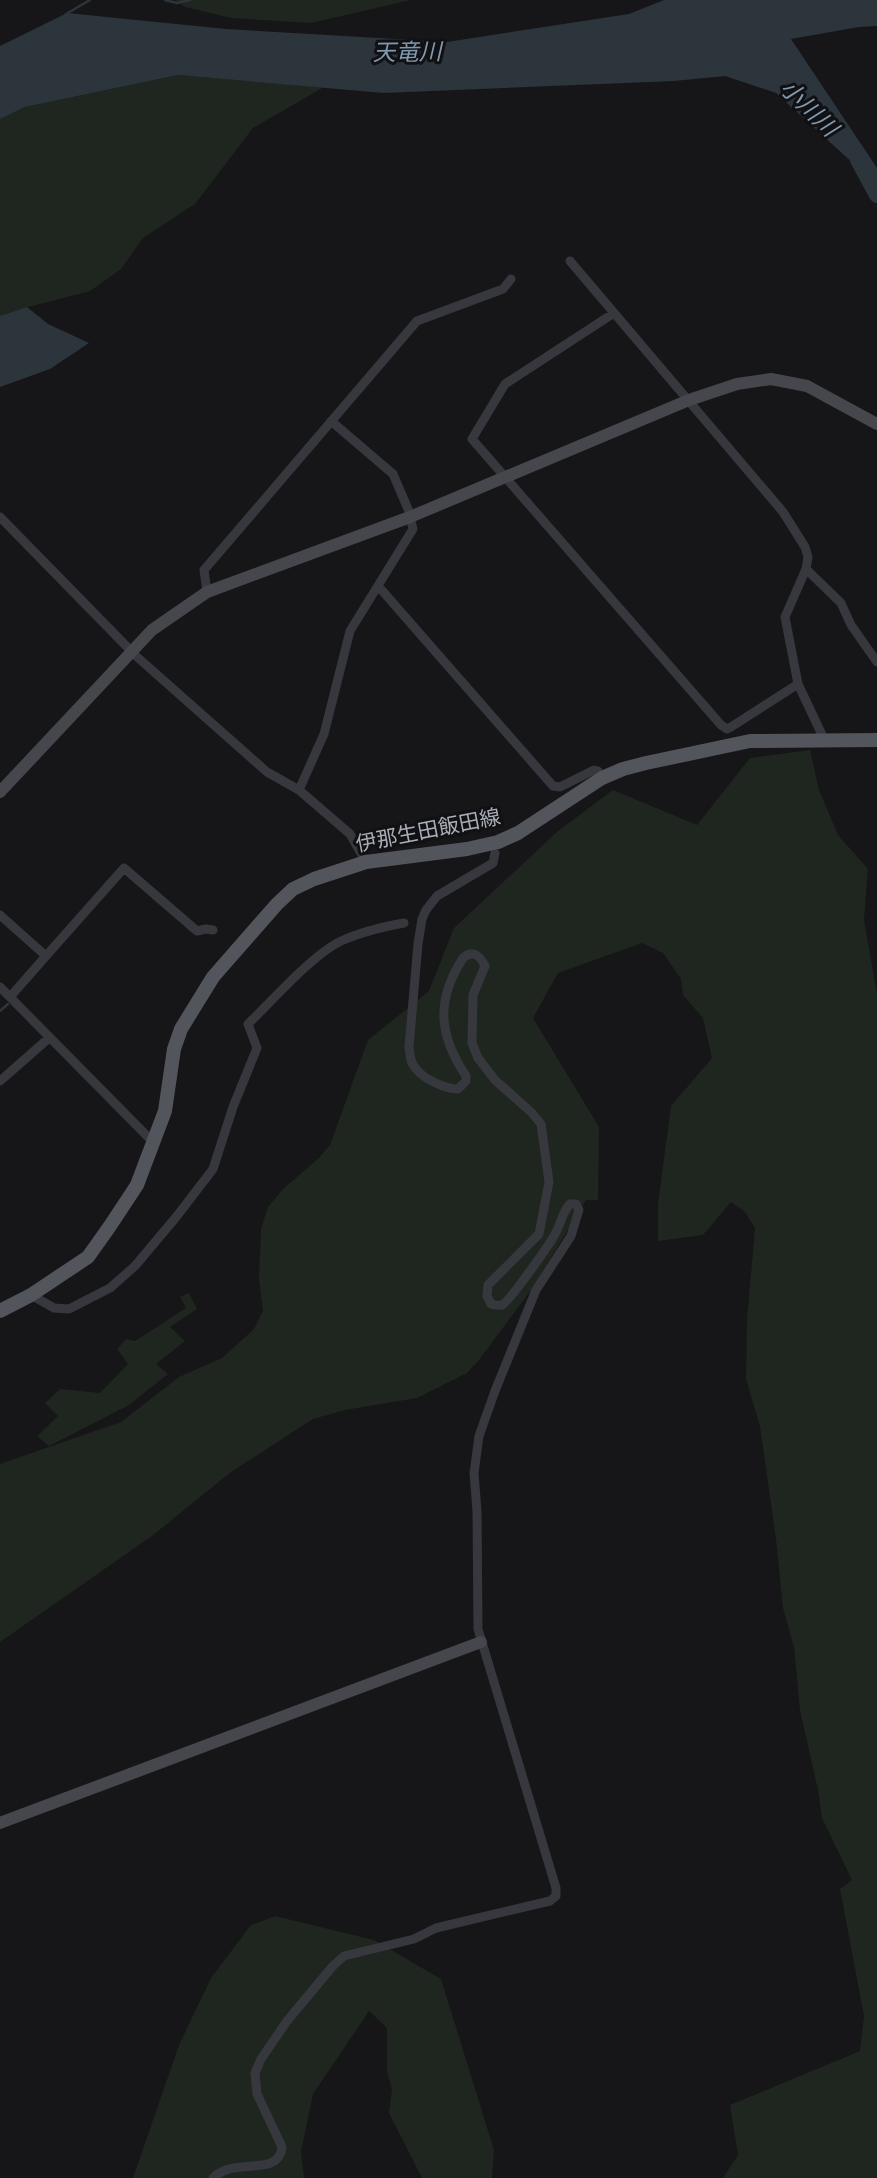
<svg xmlns="http://www.w3.org/2000/svg" width="877" height="2178" font-family="Inter,'Noto Sans JP',sans-serif">
<style>
.green{fill:#1e261f}
.water{fill:#2c353c}
.lines{fill:none;stroke-linecap:round;stroke-linejoin:round}
.stream{stroke:#2c353c;stroke-width:2.5}
.river{stroke:#2c353c;stroke-width:16}
.street{stroke:#37383d;stroke-width:9}
.secondary{stroke:#45474d;stroke-width:12}
.primary{stroke:#53555c;stroke-width:14}
.labels{text-anchor:middle;dominant-baseline:central;stroke-width:6;stroke-linejoin:round;paint-order:stroke}
.street-label{font-size:21px;fill:#a9adb8;stroke:#111113}
.water-label{font-size:23px;font-style:italic;fill:#819ab2;stroke:#111113}
</style>
<rect width="100%" height="100%" fill="#161618"/>
<path class="green" d="M175,0H411L311,23L231,18L185,7Z
M178,75L324,87L253,128L195,204L143,238L121,269L90,291L28,307L0,316V119L25,107Z
M810,750L819,790L838,835L868,869L864,920L877,994V2178H723L738,2155L730,2105L860,2051L864,2016L840,1889L852,1880L822,1818L818,1790L800,1710L794,1647L783,1608L776,1539L760,1426L746,1379L747,1319L755,1228L745,1212L731,1202L703,1235L658,1241V1204L671,1106L712,1058L703,1018L683,995L681,979L663,953L642,943L558,973L533,1018L599,1127L598,1200H586L534,1286L479,1360L467,1373L417,1398L345,1410L313,1419L231,1472L152,1536L0,1642V1464L121,1422L179,1377L222,1358L254,1329L263,1311L259,1280L261,1229L268,1207L283,1189L319,1158L330,1145L368,1040L429,991L454,928L558,831L613,790L697,825L750,758Z
M189,1293L197,1309L170,1327L185,1341L156,1364L168,1374L129,1405L49,1446L37,1436L58,1416L45,1403L60,1389L100,1393L128,1364L117,1349L126,1339L135,1341L186,1308L180,1297Z
M275,1916L374,1940L441,1979L494,2150L492,2178H422L389,2113L392,2090L387,2071V2028L369,2011L313,2094L301,2151L304,2178H133L179,2045L211,1978L251,1925Z"/>
<path class="water" d="M664,0H877V26L859,27L791,39L877,168V185L776,93L725,76L674,81L384,93L178,75L25,107L0,119V46L67,13L226,29L447,42L629,14Z
M27,307L48,324L89,343L50,369L0,387V316Z"/>
<g class="lines">
<path class="stream" d="M165,0L177,3L190,0
M66,14L90,0
M0,1011L8,1004"/>
<path class="river" d="M858,160L877,195"/>
<path class="street" d="M570,261L783,512L805,547L808,557L806,569L785,617L798,684L824,739
M614,313L505,384L472,439L721,725L727,729L731,727L798,684
M0,517L136,656L267,772L299,790L350,834L366,862
M806,569L841,603L851,625L877,662
M379,587L553,786L560,787L594,770L598,771L602,778
M207,592L204,570L417,321L503,289L511,279
M299,790L324,734L350,631L413,529L408,509L393,474L331,421
M0,915L46,956L10,997
M46,956L124,868L197,931L206,929L213,930
M0,987L153,1142
M0,1081L49,1038
M31,1295L54,1308L69,1309L110,1288L135,1266L177,1216L213,1169L233,1107L257,1048L248,1024C272,1001 312,955 341,941C361,932 382,927 404,923
M213,2178C235,2156 279,2178 282,2147L257,2094L255,2073L261,2059L287,2021L332,1967L344,1956L414,1939L436,1928L550,1901L556,1896V1888L478,1629L477,1511L474,1473L479,1436L495,1391L536,1290L571,1236L579,1210L576,1204H570C562,1212 561,1224 555,1234C550,1244 509,1302 502,1305C498,1306 495,1305 491,1304L487,1296L488,1285L539,1234L549,1182L541,1124L532,1113L495,1080L478,1058L472,1043L473,995L485,966C480,956 473,949 463,958C436,1000 438,1034 466,1076V1081L458,1089C445,1089 424,1079 416,1069C410,1063 410,1054 409,1047L418,944L422,919L426,910L437,896L493,863L495,853"/>
<path class="secondary" d="M0,792L152,630L207,592L410,517L689,400L737,384L771,379L807,386L877,424
M0,1823L481,1642"/>
<path class="primary" d="M0,1311L31,1295L88,1257L110,1226L137,1185L165,1111L174,1049L181,1029L213,977L277,904L293,889L314,879L366,862L467,849L498,842L518,833L602,778L623,769L646,763L750,741L877,740"/>
</g>
<g class="labels">
<g class="street-label">
<text transform="translate(428 830) rotate(-11)">伊那生田飯田線</text>
</g>
<g class="water-label">
<text transform="translate(407 52) rotate(-1)">天竜川</text>
<text transform="translate(809 108) rotate(44)">小川川</text>
</g>
</g>
</svg>
